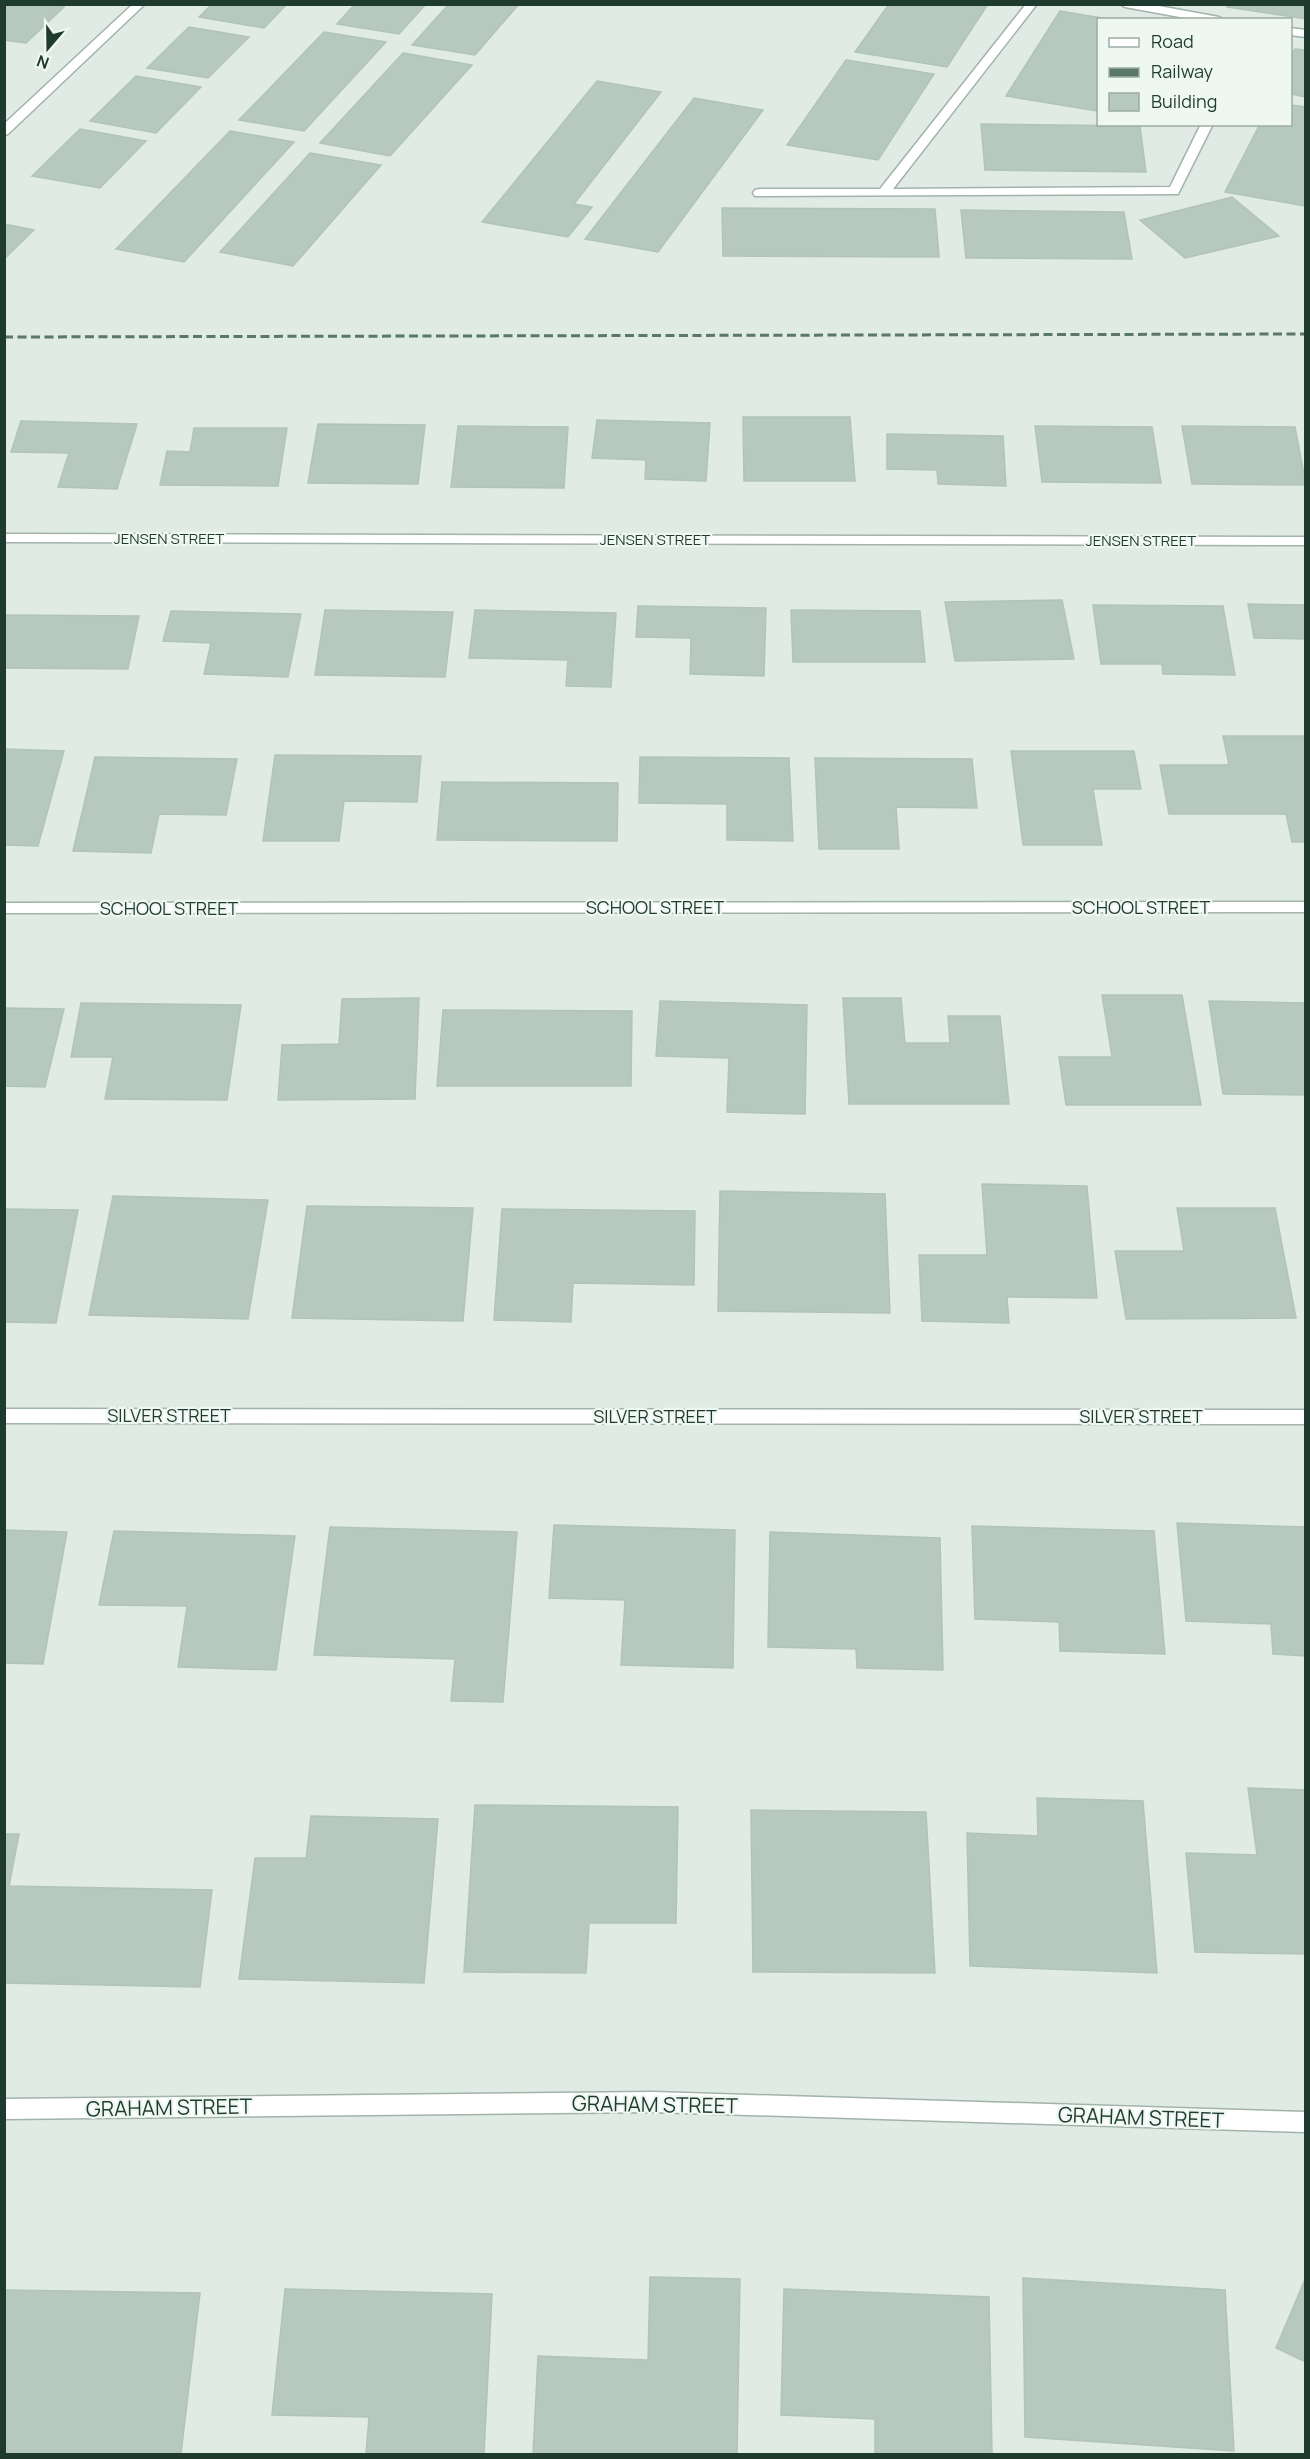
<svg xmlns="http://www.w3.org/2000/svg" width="1310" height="2459" font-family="Manrope,sans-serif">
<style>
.building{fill:#b7c8bf;stroke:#b1c4ba;stroke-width:1.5}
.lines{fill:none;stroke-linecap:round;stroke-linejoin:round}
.service-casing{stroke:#a2b3aa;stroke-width:3}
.minor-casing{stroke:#a2b3aa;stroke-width:3}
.service{fill:#fff;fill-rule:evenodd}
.minor{fill:#fff;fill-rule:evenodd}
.rail{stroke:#59776b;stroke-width:3;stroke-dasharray:9 4.5;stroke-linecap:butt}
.labels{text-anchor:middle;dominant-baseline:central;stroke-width:4.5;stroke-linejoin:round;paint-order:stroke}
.far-street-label{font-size:15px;fill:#1f3b30;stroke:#eff7f2}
.street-label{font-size:18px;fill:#1f3b30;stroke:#eff7f2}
.near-street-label{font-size:21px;fill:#1f3b30;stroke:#eff7f2}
</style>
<rect width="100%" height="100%" fill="#dfebe4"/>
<path class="building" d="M4,4H48L64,7L26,43L4,40Z
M212,4H287L264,28L199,17Z
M355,4H426L399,34L337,24Z
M449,4H519L475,55L412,45Z
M889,4H988L947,67L855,52Z
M1229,4H1306V19L1227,7Z
M1060,11L1114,20H1098V111L1006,96Z
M189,27L249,37L208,78L147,68Z
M324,32L386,42L304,131L239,120Z
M1295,49L1306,50V97L1290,94V57Z
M403,53L472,65L390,156L320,143Z
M846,60L934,74L878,160L787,145Z
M136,76L201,87L156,133L90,121Z
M597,81L661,92L574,204L592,207L568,237L482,222Z
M694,98L763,110L658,252L585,239Z
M1290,105L1306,107V206L1225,192L1260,124H1290Z
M981,124L1140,126L1146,172L985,170Z
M80,129L146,141L100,188L32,176Z
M230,131L294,142L184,262L116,249Z
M310,153L381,165L293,266L220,252Z
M1232,197L1279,236L1185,258L1140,220Z
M722,208L935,209L939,257L723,256Z
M961,210L1124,212L1132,259L966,258Z
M4,224L34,230L4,259Z
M743,417H850L855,481H744Z
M597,420L710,423L706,481L645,479L646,460L592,458Z
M21,421L137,424L117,489L58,487L69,453L11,452Z
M318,424L425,425L418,484L308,483Z
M458,426L568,427L564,488L451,487Z
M1035,426L1152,427L1161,483L1042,482Z
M1182,426L1295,427L1306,485L1192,484Z
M194,428H287L278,486L160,485L167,451L190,452Z
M887,434L1003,436L1006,486L938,484L937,470L887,469Z
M1062,600L1074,659L955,661L945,602Z
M1248,604L1306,605V639L1254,638Z
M1093,605L1223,606L1235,675L1163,674L1162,664H1101Z
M638,606L766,608L764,676L690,674L691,638L636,637Z
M325,610L453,612L445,677L315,675Z
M475,610L616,613L611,687L566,686L568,660L469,658Z
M791,610L920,611L925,662H793Z
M171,611L301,614L288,677L204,674L211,643L163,641Z
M4,615L139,616L128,669L4,668Z
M1223,736H1306V842H1292L1286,814H1169L1160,765H1229Z
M4,749L64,751L38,846L4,845Z
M1011,751H1134L1141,789H1093L1102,845H1023Z
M275,755L421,756L417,802L344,801L339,841H263Z
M95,757L237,759L226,815L159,814L151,853L73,851Z
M640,757L789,758L793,841L727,840V804L639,803Z
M815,758L972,759L977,808L896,807L899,849H819Z
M442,782L618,783L617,841L437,840Z
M1102,995H1182L1201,1105H1066L1059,1057H1112Z
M419,998L415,1099L278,1100L282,1045L339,1044L342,999Z
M843,998H901L905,1043H950L948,1016H1000L1009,1104H849Z
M660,1001L807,1005L805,1114L727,1112L729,1058L656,1056Z
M1209,1001L1306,1003V1095L1223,1094Z
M81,1003L241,1005L227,1100L105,1099L113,1057H71Z
M4,1008L64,1009L45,1087L4,1086Z
M443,1010L632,1011L631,1086H437Z
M982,1184L1087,1186L1097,1298L1007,1297L1009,1323L922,1321L919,1255H987Z
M720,1191L885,1194L890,1313L718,1311Z
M113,1196L268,1200L248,1319L89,1315Z
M307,1206L473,1208L463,1321L292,1318Z
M1177,1208H1275L1296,1318L1126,1319L1115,1251H1184Z
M4,1209L78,1210L56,1323L4,1322Z
M502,1209L695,1211L694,1285L573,1283L571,1322L494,1320Z
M1177,1523L1306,1527V1656L1273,1654L1271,1624L1186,1621Z
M554,1525L735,1530L733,1668L621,1665L625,1600L549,1598Z
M972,1526L1154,1531L1165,1654L1060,1651L1059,1622L975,1619Z
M330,1527L517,1532L503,1702L451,1701L455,1659L314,1655Z
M4,1530L67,1532L43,1664L4,1663Z
M114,1531L295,1536L276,1670L178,1667L187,1606L99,1605Z
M770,1532L940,1538L943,1670L857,1668L856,1649L768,1647Z
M1248,1788L1306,1790V1954L1195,1952L1186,1853L1257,1855Z
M1037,1798L1143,1801L1157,1973L970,1966L967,1833L1038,1836Z
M475,1805L678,1807L676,1923H589L586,1973L464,1972Z
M751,1810L926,1812L935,1973L753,1972Z
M311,1816L438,1819L424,1983L239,1979L255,1858H306Z
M4,1834H19L9,1886L212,1890L200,1987L4,1983Z
M650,2277L740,2279L737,2454H533L538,2356L648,2360Z
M1306,2277V2362L1276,2348Z
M1023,2278L1225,2290L1234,2451L1025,2437Z
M285,2289L492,2294L484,2454H366L369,2417L272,2415Z
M784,2289L989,2297L992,2454H875V2419L781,2415Z
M4,2290L200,2293L181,2454H4Z"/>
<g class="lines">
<g class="service-casing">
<path id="service" d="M1026,4H1037L893,189L1170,187L1201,124H1213L1178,194L755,196L753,193L755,190L759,189H880Z
M1120,4H1148L1219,17L1224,20H1196L1125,7Z
M1290,28L1306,30V37L1290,35Z"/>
</g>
<g class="minor-casing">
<path id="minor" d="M133,4H145L8,134L4,135V124Z
M4,534L1306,537V545L4,542Z
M1306,902V912L4,913V903Z
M4,1409L1306,1410V1424L4,1423Z
M653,2092L1306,2112V2132L653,2112L4,2119V2099Z"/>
</g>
<use href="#service" class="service"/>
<use href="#minor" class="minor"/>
<path class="rail" d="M4,337L1306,334"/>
</g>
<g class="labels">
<g class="far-street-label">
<text x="169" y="538">JENSEN STREET</text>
<text x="655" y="539">JENSEN STREET</text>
<text x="1141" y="540">JENSEN STREET</text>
</g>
<g class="street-label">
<text x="655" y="907">SCHOOL STREET</text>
<text x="1141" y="907">SCHOOL STREET</text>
<text x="169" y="908">SCHOOL STREET</text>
<text x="169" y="1415">SILVER STREET</text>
<text x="655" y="1416">SILVER STREET</text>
<text x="1141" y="1416">SILVER STREET</text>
</g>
<g class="near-street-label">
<text transform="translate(655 2104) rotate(1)">GRAHAM STREET</text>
<text transform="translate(169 2107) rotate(-1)">GRAHAM STREET</text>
<text transform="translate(1141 2117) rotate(2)">GRAHAM STREET</text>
</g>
</g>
<rect width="1310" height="2459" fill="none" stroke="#1f3b30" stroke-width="12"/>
<rect x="1097" y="18" width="195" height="108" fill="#eff7f2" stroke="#9caca4" stroke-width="1.5"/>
<rect x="1109" y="38" width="30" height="9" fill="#ffffff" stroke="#9caca4" stroke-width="1.5"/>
<text x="1151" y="48" font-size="18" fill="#1f3b30">Road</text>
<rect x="1109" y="68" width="30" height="9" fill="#59776b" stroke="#9caca4" stroke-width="1.5"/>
<text x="1151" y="78" font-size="18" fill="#1f3b30">Railway</text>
<rect x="1109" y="93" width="30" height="18" fill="#b7c8bf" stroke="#9caca4" stroke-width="1.5"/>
<text x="1151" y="108" font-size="18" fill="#1f3b30">Building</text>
<g transform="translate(48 48) rotate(200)" stroke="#eff7f2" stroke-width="4.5" paint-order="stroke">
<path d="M0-4.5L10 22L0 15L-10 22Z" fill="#1f3b30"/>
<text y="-9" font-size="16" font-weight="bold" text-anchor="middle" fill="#1f3b30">N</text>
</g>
</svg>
